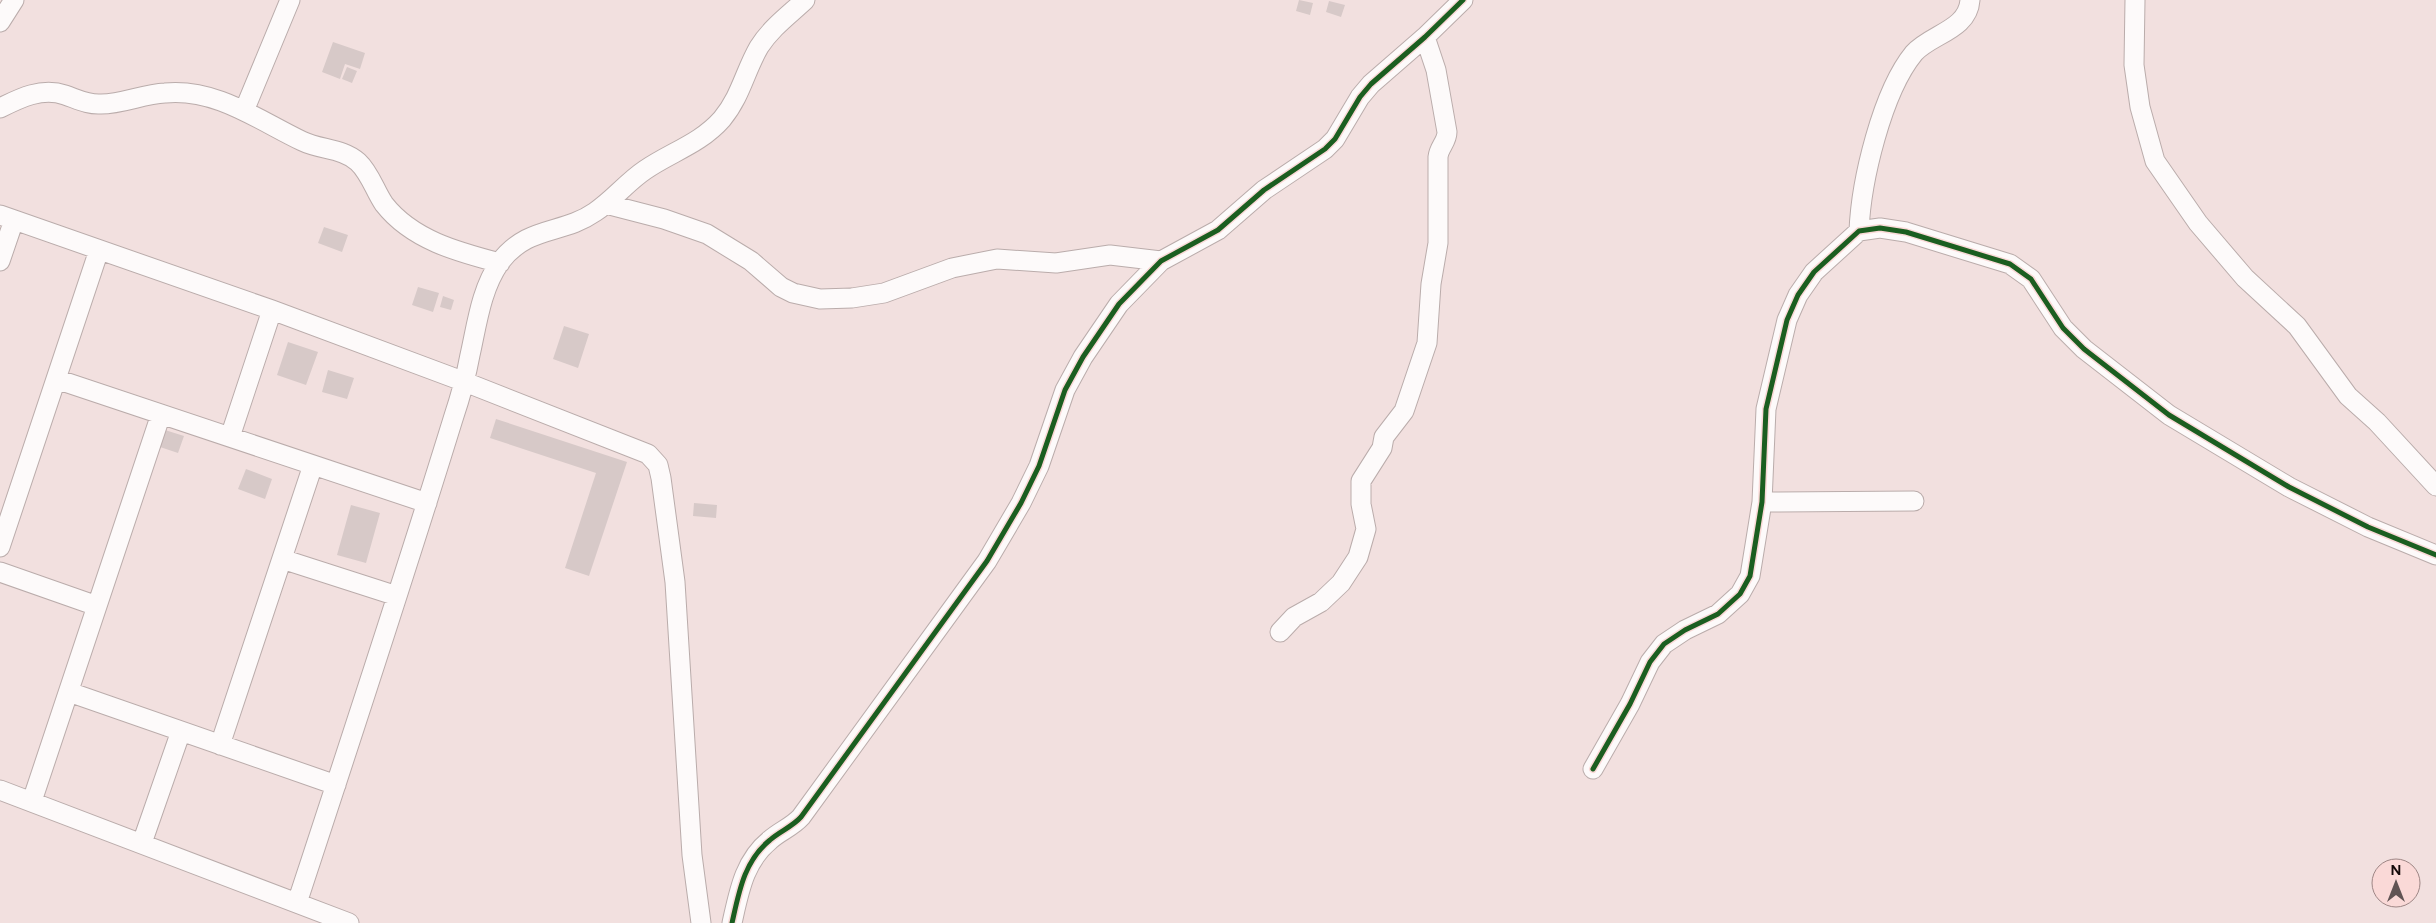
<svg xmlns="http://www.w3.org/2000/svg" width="2436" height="923" font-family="Figtree,sans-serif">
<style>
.building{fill:#d7c9c8}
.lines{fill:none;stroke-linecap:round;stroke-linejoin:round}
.minor-casing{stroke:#baacab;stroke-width:21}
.minor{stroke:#fdfafa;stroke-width:19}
.cycleway-casing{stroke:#fad9d7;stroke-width:8}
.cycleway{stroke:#1b5e20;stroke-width:5}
</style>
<rect width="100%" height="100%" fill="#f2e0df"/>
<path class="building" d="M1299,0L1313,3L1310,15L1296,11Z
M1329,1L1345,5L1341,17L1326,12Z
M333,42L365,53L360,69L345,64L340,79L322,72Z
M347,67L357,71L352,83L342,79Z
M324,227L348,235L342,252L318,243Z
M418,287L439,293L433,312L412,305Z
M443,296L454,300L451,310L440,307Z
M564,326L589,334L578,368L553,359Z
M288,342L318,352L306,385L277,375Z
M328,370L354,378L347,399L322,392Z
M496,419L627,462L589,576L565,568L596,473L490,438Z
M165,430L184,436L178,453L160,447Z
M246,469L272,479L265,499L238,489Z
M694,503L717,505L716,518L693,516Z
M351,505L380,513L366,563L337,555Z"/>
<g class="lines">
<g class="minor-casing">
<path id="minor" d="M2135,0L2134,65L2140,107L2155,161L2198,223L2245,278L2297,326L2348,396L2377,422L2436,486
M0,22L14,0
M0,108C20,98 42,87 65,95C77,99 88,105 101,104C123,104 143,94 165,93C216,88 258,120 302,141C320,150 343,148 358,162C370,173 375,191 384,204C412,240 458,252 500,263
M244,111L290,0
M606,204L664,219L707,234L751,261L781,287L793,293L820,299L852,298L884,293L952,268L997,259L1056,263L1110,255L1161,261
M0,215L272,310L465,382L648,454L658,465L661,478L675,582L692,855L701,923
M1859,231C1861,181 1882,92 1914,53C1931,34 1968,30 1970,0
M0,261L14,220
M56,379L427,503
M230,437L272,310
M1762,502L1914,501
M0,547L99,250
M282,559L397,596
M0,572L97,606
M1280,632L1294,617L1321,602L1341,583L1358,557L1366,529L1361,504V481L1382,448L1384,437L1404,411L1427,343L1431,284L1438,243V157C1439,147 1447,142 1447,132L1436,70L1425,37
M69,692L336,785
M220,745L313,465
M1593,769L1630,704L1650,662L1664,644L1685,630L1718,614L1740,594L1750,576L1762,502L1766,409L1787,320L1798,295L1814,272L1859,231L1880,228L1906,232L2010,264L2031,279L2063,328L2084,349L2169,415L2289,487L2368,527L2436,555
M0,790L349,923
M32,801L161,414
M142,843L181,731
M297,903C350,742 403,581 453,419C460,398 466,377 470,355C477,324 481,289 500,262C528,225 562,235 595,212C613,200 627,182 645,170C671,152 700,144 722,119C741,96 745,71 759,47C771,28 789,15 805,0
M732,923C739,892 744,861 770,840C780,831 792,827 801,817L987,561L1021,503L1039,466L1065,390L1083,357L1119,304L1161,261L1218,230L1264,190L1325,149L1335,139L1360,97L1371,84L1425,37L1463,0"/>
</g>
<use href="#minor" class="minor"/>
<g class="cycleway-casing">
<path id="cycleway" d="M1593,769L1630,704L1650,662L1664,644L1685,630L1718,614L1740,594L1750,576L1762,502L1766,409L1787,320L1798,295L1814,272L1859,231L1880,228L1906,232L2010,264L2031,279L2063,328L2084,349L2169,415L2289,487L2368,527L2436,555
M732,923C739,892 744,861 770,840C780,831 792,827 801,817L987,561L1021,503L1039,466L1065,390L1083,357L1119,304L1161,261L1218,230L1264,190L1325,149L1335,139L1360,97L1371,84L1425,37L1463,0"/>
</g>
<use href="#cycleway" class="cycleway"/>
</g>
<g transform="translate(2396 883)"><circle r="24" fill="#fad9d7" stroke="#9e8685"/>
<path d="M0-4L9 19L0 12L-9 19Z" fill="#615454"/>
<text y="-8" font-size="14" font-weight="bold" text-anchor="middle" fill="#130909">N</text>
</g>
</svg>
